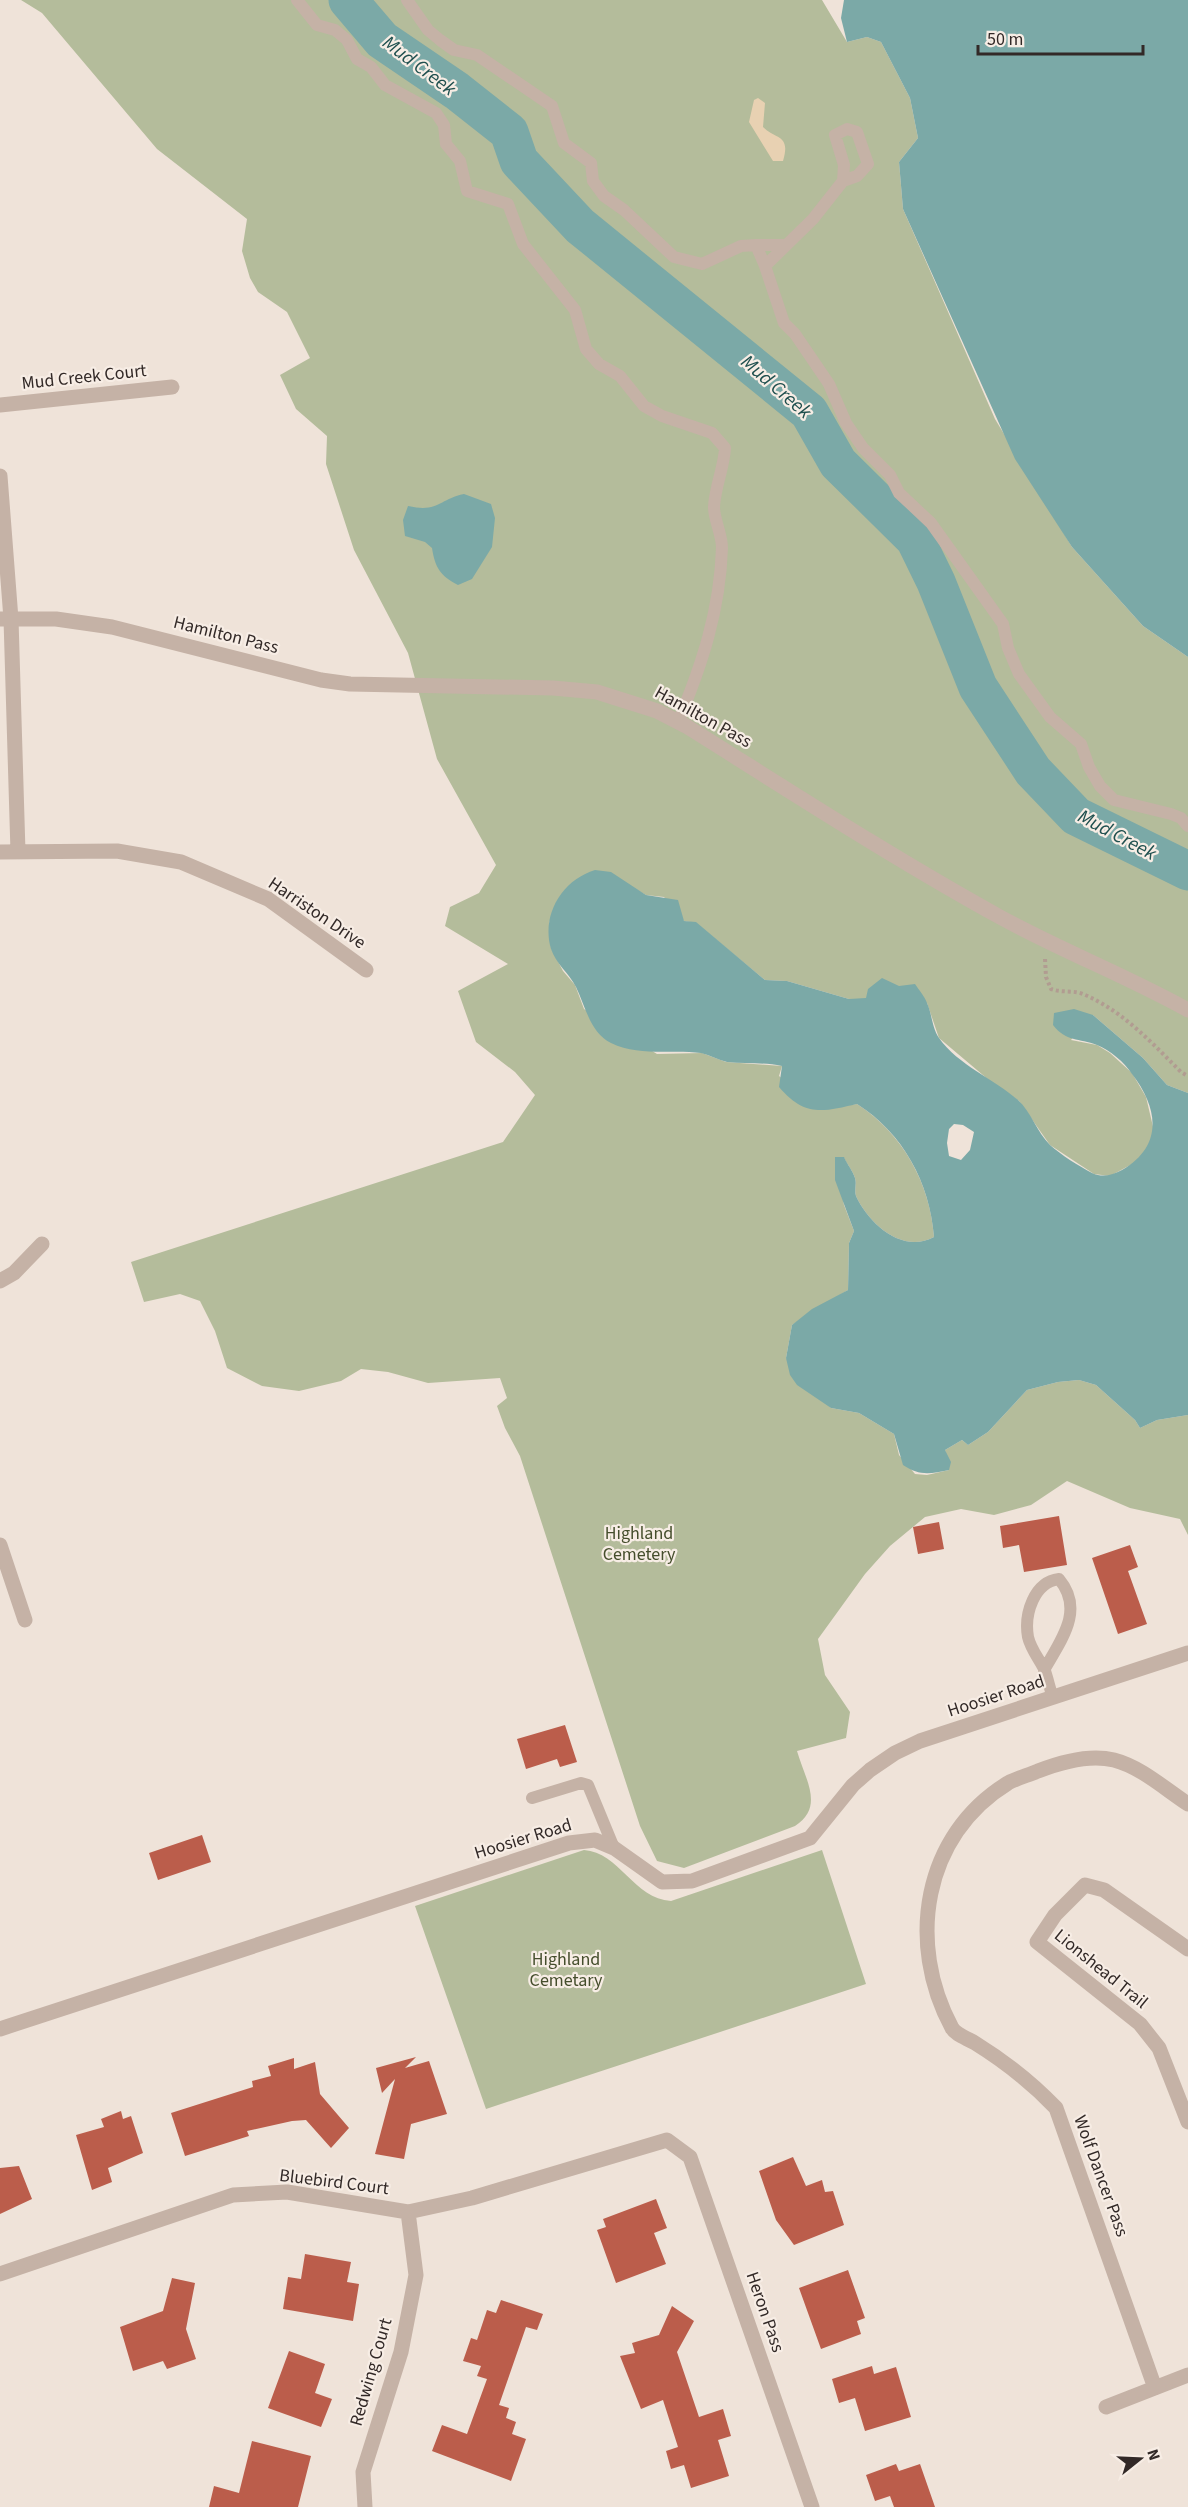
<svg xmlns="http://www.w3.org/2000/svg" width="1188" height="2507" font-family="'Source Sans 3',sans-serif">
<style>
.green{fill:#b4bc9b}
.sand{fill:#e8d1b2}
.water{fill:#7ba9a7;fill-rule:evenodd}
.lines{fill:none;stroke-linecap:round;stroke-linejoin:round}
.river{stroke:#7ba9a7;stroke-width:39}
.building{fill:#bb5d4b}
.path{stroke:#b19c91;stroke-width:4;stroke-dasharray:3 3;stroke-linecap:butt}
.service{stroke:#c5b2a6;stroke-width:12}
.minor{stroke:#c5b2a6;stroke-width:15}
.tertiary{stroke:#c5b2a6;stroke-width:15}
.labels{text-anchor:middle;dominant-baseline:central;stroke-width:4.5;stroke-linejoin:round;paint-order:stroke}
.street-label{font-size:18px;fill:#322927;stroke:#f7ede5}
.park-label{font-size:18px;fill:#454e2c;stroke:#f7ede5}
.water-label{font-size:20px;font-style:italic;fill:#20504f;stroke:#f7ede5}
</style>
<rect width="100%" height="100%" fill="#efe3d9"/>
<path class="green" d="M21,0H822L847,42L867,37L881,42L910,98L918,138L899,162L903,209L995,419L1072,547L1143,626L1188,657V1093L1167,1085L1143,1058L1093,1015L1071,1040L1097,1045L1110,1053L1132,1073L1146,1097L1154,1131L1146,1151L1134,1163L1110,1176L1094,1174L1050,1145L1019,1101L990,1081L939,1038L927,1003L849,999L787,981L765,980L696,923L684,921L664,897L646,895L628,885L557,901L549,923L551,948L563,971L575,985L584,1009L657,1054L702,1053L726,1062L782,1066L779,1076L823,1109L857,1104C903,1134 930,1183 934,1237C902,1254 869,1224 856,1196C854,1190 857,1184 855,1178C853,1171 847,1164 844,1158H835L844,1205L854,1231L849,1243L848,1290L792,1325L786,1358L831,1408L859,1413L894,1434L899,1455L915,1474L927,1475L949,1470L945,1450L962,1440L968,1445L988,1432L1027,1390L1058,1382L1079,1380L1096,1385L1135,1420L1140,1428L1157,1420L1188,1415V1535L1180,1519L1130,1508L1067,1481L1031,1505L994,1515L961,1509L925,1517L890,1546L865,1574L818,1639L825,1675L850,1712L846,1738L797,1751C805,1779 825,1807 795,1826L684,1868L657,1861L640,1826L520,1456L505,1428L497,1406L507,1398L500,1378L428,1383L388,1372L361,1369L341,1381L299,1391L262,1386L227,1368L215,1331L200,1301L180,1294L144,1302L131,1262L503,1142L535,1095L515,1072L476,1042L458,991L508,964L445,926L450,907L479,893L496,865L437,759L408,653L354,550L326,464L327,436L296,409L280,375L310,358L287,312L258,292L250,278L242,251L247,219L157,149L42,13Z
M584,1850C619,1852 634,1899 671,1901L822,1850L866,1984L486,2109L415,1906Z"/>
<path class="sand" d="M758,98L765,103L763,127C776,140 791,134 783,161H773L749,122L754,100Z"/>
<path class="water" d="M844,0H1188V657L1143,626L1072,547L1015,459L903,209L899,162L918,138L910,98L881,42L867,37L847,42L841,18Z
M464,494L491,504L495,518L492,547L472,579L458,585C440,576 435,567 432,548L425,542L405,536L403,520L408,506C439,513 439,499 464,494Z
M595,870L611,872L646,895L678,900L684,921L696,922L765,980L787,981L849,999L866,998L868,989L882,978L899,986L915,984C919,990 925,997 927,1003C932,1014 932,1028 939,1038C958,1065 994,1079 1018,1100C1031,1112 1037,1132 1050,1145C1061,1155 1079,1166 1092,1173C1103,1178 1112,1175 1122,1170C1163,1146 1159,1109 1132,1074C1124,1062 1110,1050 1097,1045C1079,1038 1066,1042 1053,1025L1054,1013L1074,1009L1093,1015L1143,1058L1167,1085L1188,1093V1415L1157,1420L1140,1428L1135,1420L1096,1385L1079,1380L1058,1382L1027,1390L988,1432L968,1445L962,1440L945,1450L951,1462L949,1470C930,1474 919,1476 903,1465L894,1434L859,1413L831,1408L797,1385L790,1375L786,1358L792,1325L812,1309L848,1290L849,1243L854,1231L835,1180V1157H844C847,1164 853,1171 855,1178C857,1184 854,1190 856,1196C869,1224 902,1254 934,1237C930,1183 903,1133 857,1104C822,1112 805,1117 779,1087L782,1066C764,1062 746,1064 727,1062C718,1060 710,1055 701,1053C672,1049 640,1057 611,1043C590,1033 585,1005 576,987C569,973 556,964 551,949C541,915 562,880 595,870ZM954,1124L963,1125L974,1132L970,1150L961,1160L949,1156L947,1143L949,1129Z"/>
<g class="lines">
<path class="river" d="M348,0L382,40L457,91L509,132L519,161L580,226L809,412L838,463L915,539L936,582L978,687L1033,771L1076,816L1188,871"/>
</g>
<path class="building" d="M1059,1516L1067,1565L1024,1572L1019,1545L1003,1548L1000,1526Z
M939,1522L944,1549L918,1554L913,1527Z
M1130,1545L1138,1567L1128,1571L1147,1624L1118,1634L1092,1558Z
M565,1725L577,1762L560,1767L557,1759L526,1769L517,1739Z
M202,1835L211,1862L158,1880L149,1853Z
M416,2057L405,2068L429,2061L447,2114L411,2124L404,2159L375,2154L395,2079L382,2093L376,2068Z
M294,2058V2069L315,2062L320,2094L349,2128L331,2148L306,2120L292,2121L247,2131L249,2136L185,2156L171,2113L253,2087L252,2081L271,2076L268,2066Z
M121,2111L123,2119L131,2116L143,2153L108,2168L112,2182L92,2190L76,2135L104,2127L101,2119Z
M793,2157L806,2186L822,2180L825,2192L833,2191L844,2225L794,2245L776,2220L759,2171Z
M19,2166L32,2199L0,2214V2168Z
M656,2199L667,2228L654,2233L666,2264L616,2283L597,2230L606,2227L603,2219Z
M305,2254L351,2262L347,2282L359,2284L353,2321L283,2309L288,2277L301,2279Z
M848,2270L865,2318L857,2321L861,2334L821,2349L799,2288Z
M172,2278L195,2283L186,2329L196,2359L167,2369L163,2361L133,2371L120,2327L163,2311Z
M501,2300L543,2314L537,2330L526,2327L499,2405L509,2408L506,2418L516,2422L512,2434L526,2439L511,2481L432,2451L442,2425L467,2434L487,2379L477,2376L481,2366L463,2361L471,2338L477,2340L487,2310L496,2313Z
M672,2306L694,2321L677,2352L699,2417L723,2409L731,2436L718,2440L729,2476L691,2488L684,2465L671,2469L666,2451L678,2447L663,2400L641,2409L620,2356L635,2353L632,2343L659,2335Z
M289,2351L325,2364L315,2393L332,2399L321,2427L268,2408Z
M872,2366L874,2374L896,2367L911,2417L865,2431L855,2398L839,2403L832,2379Z
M252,2441L311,2456L298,2507H209L214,2486L239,2493Z
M896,2464L899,2471L920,2464L935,2507H894L890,2496L875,2501L866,2475Z"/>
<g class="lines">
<path class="path" d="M1045,959L1046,977L1051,989C1062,993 1074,990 1083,994C1123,1011 1151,1042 1181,1072L1188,1076"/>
<path class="service" d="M297,0L317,25L335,30L347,40L357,59L371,67L385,85L436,113L444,125L446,144L460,161L467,191L508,204L523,244L575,310L586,349L599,364L620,376L644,406L662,416L712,433L725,448C724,468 715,486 714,507C714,520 722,534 722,548C720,610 702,665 678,722
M407,0L428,30L440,40L454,50L477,55L552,106L564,143L591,163L593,181L604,196L624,210L674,257L702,264L741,246L756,245
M843,181L844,165L835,135L847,129L857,132L868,164L857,176L843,181L813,219L765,266L784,323L795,334L829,384L846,423L863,448L890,475L899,493L931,523L1003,624L1008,648L1019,674L1050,717L1081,744L1089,767L1100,786L1114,800L1171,814L1181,818L1188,826
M765,266L756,245H783
M1044,1670C1061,1640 1085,1610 1059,1579C1034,1582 1024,1614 1028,1637C1031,1650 1040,1660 1045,1671C1048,1680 1050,1689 1053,1698
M532,1798L581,1783L588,1785L614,1848"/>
<path class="minor" d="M0,405L172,387
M0,476L11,619L18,852
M0,619H56L112,627L321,680L350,684L553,688L597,692L657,711L686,726C790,791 893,858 1000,917C1062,951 1127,976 1188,1010
M0,852L117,851L181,862L268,899L366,970
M0,1281L14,1273L42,1244
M0,1545L25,1620
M1188,1949L1104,1890L1085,1885L1055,1915L1037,1942L1140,2024L1159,2048L1188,2122
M0,2274L233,2195L287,2192L408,2212L472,2198L667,2140L690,2157L812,2507
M1155,2388L1056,2108C1032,2083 1004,2061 975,2043C967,2038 956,2035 952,2028C906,1943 923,1835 1008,1783C1017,1778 1029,1775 1038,1771C1061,1762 1090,1754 1114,1760C1141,1767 1165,1789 1188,1804
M1106,2407L1188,2375
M365,2507L363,2472L401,2352L416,2275L408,2212"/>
<path class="tertiary" d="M0,2029L569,1843L595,1840L614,1848L662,1882L692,1881L810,1838L853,1785L870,1770L895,1753L920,1741L1188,1653"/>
</g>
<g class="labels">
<g class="street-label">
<text transform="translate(84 377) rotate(-6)">Mud Creek Court</text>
<text transform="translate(226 635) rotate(14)">Hamilton Pass</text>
<text transform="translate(703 717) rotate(29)">Hamilton Pass</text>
<text transform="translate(317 913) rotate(34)">Harriston Drive</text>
<text transform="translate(996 1696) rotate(-18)">Hoosier Road</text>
<text transform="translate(523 1839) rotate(-17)">Hoosier Road</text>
<text transform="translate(1101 1969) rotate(39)">Lionshead Trail</text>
<text transform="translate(1101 2176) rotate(70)">Wolf Dancer Pass</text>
<text transform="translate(334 2182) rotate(7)">Bluebird Court</text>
<text transform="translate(765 2312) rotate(71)">Heron Pass</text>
<text transform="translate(371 2372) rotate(-74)">Redwing Court</text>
</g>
<g class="park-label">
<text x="639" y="1533">Highland<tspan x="639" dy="21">Cemetery</tspan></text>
<text x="566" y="1959">Highland<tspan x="566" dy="21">Cemetary</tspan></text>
</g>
<g class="water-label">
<text transform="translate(419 66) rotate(37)">Mud Creek</text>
<text transform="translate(776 387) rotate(41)">Mud Creek</text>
<text transform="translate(1117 835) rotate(28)">Mud Creek</text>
</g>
</g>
<g transform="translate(1140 2459) rotate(72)" stroke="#f7ede5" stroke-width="4.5" paint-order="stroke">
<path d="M0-4.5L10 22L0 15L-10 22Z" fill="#322927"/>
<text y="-9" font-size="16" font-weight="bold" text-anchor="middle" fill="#322927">N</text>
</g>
<path d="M978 45v9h165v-9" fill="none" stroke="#322927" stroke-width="3"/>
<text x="987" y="45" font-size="18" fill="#322927" stroke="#f7ede5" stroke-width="4.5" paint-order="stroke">50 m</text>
</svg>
